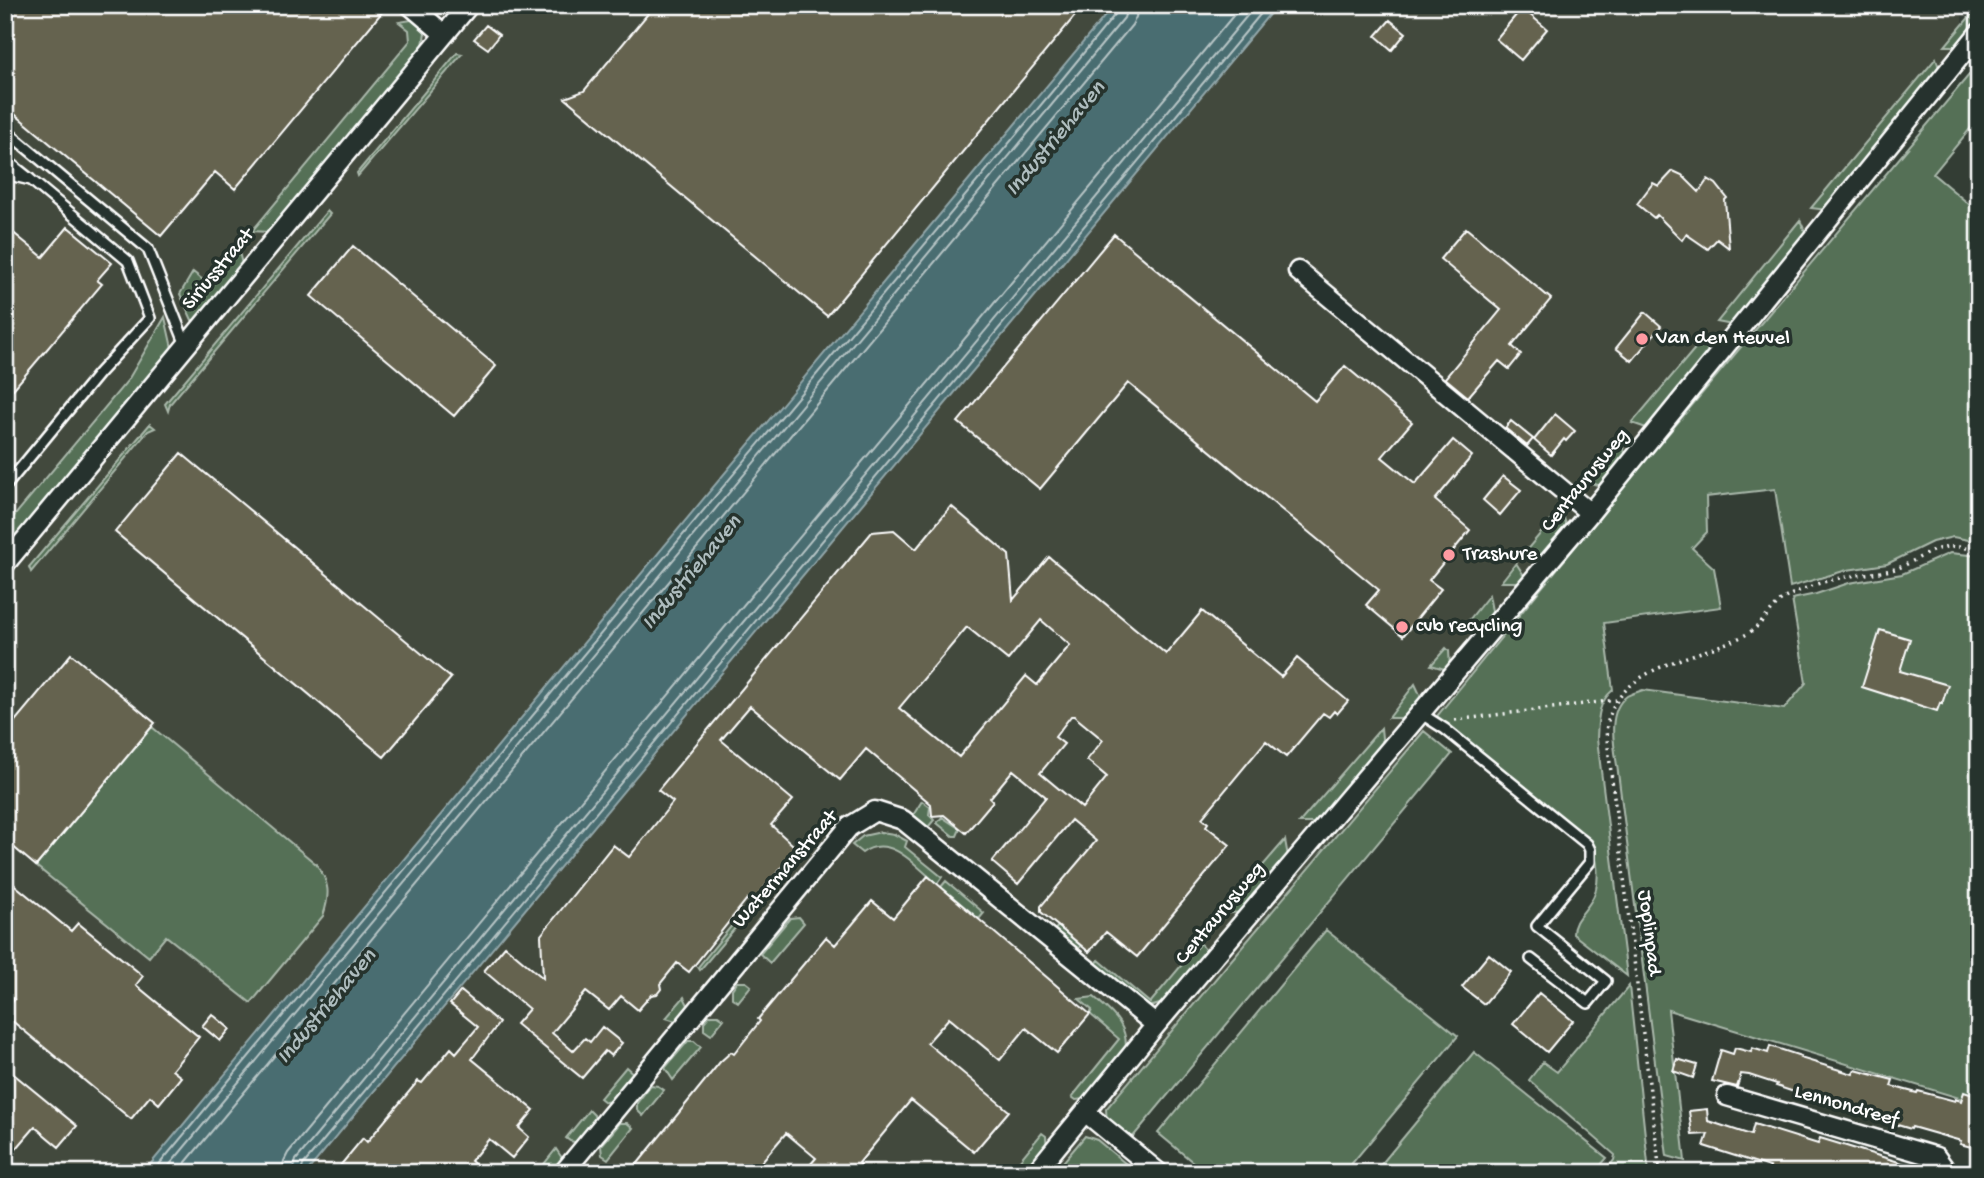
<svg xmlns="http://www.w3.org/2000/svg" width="1984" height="1178" font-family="'Gochi Hand',sans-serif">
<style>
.built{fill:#42483c}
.green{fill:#547057;stroke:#aab8ab;stroke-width:2}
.water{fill:#4a6d71;stroke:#92a7aa;stroke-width:2}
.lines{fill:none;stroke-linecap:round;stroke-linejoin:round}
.shore{stroke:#b7c5c6;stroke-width:2}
.building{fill:#65634f;stroke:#fff;stroke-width:2;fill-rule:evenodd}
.service-casing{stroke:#fff;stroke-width:14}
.minor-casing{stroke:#fff;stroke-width:23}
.path{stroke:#fff;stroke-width:3.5;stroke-dasharray:2 5;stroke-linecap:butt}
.service{stroke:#26332d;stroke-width:9}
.minor{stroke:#26332d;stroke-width:18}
.poi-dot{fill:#ff9aa2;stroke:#26332d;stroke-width:2.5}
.labels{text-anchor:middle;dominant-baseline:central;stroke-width:7;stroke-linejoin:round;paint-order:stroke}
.street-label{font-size:21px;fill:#fff;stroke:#26332d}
.poi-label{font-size:21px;fill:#fff;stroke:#26332d;text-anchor:start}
.water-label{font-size:23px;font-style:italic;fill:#aebdbf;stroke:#26332d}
</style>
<rect width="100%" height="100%" fill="#333d34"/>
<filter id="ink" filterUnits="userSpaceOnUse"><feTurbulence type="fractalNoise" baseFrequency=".0143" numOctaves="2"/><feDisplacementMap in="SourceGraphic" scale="14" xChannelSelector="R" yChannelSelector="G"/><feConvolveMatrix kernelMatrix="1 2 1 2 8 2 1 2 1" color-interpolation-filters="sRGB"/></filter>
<g filter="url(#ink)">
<path class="built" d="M5,5H1131L162,1173H5Z
M1262,5L1961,6L1966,67L1082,1173H293Z"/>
<path class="green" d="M1960,5H1969L1977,12L1979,32L1964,46H1945L1971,15Z
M417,19L425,32L423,46L268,232L252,231L410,41L409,30L399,22Z
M457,53L462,54L358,176L357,173Z
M1936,58L1941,75L1827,210L1811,208Z
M1979,63V118L1933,174L1976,210L1979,205V542L1953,537L1932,542L1887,564L1847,570L1790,587L1775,489L1706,497L1707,532L1692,548L1714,568L1721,607L1604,623L1613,690C1597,703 1598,721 1597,739L1627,976L1573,934C1573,920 1584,913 1591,901C1601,885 1598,864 1593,847L1437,716L1642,465Z
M327,211L330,214L170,404L168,411L165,404Z
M1800,220L1807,236L1732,325L1717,322Z
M238,248L242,264L196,320H192L180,294L193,272L208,284Z
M165,317L172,348L5,548V527L128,380Z
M1703,339L1709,354L1649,429L1632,423Z
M150,424L155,428L148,431L31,572L29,567Z
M1620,438L1626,456L1601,486L1584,481Z
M1561,509L1567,527L1543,556L1524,553Z
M1950,553L1979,556V1104L1668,1010L1685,1161L1667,1156L1618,772C1615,750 1605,712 1627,696C1632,693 1638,692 1643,690L1784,709L1806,683L1792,599L1816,594L1849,583L1902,574Z
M1516,563L1525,577L1522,582H1501Z
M1489,595L1493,616L1482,630L1465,632L1462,629Z
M1446,648L1449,651L1450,667L1448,670L1431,665Z
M1415,684L1423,701L1408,718H1389Z
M152,727L316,864C330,882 330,895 323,916L251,1003L166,936L149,957L36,866Z
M1381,728L1383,748L1321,823H1299Z
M1424,731L1452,754L1127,1144L1107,1125L1106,1109Z
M922,801L930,807L929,815L934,820L924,832L912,817Z
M942,817L960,829L957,836H953L937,823Z
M881,832L894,834L907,841L905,847L942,877L937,884C917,867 890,832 862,853L852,845L863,836Z
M1285,840L1289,862L1247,912L1230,913L1227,910L1228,906Z
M946,881L984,913L979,919L941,887Z
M799,917L804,923L770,963L760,954L790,918Z
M733,924L736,927L700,970L698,967Z
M1058,926L1081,946L1076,951L1053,932Z
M1326,930L1458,1036L1344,1173H1206L1158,1133Z
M1200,943L1210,956C1193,974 1167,1015 1139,1005C1126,1001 1104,976 1094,966L1099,960L1150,1003Z
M737,982H746L751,986L738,1002L732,998V989Z
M1629,986L1649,1173H1604L1614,1160L1615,1155L1529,1080L1543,1062L1557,1072Z
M684,997L690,1009L679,1022L666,1018Z
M1094,997C1112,1013 1130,1026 1125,1053L1092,1098L1076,1100L1072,1097L1119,1039L1090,1014L1092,1010L1079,999Z
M710,1015H718L724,1019L711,1035L704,1030V1022Z
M688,1041H694L701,1047L673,1080L665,1068Z
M1474,1052L1607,1158L1594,1173H1374Z
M626,1067L635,1075L613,1101L605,1102L600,1098Z
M651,1085L658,1086L664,1090L643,1116L637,1110V1103Z
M589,1110L594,1115L595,1123L579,1143L570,1141L566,1138Z
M620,1123H627L633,1128L608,1159L602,1155L601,1146Z
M1042,1133L1046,1136L1047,1152L1030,1173H1009Z
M1085,1136L1097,1140L1137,1173H1054Z
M556,1149L564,1161L554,1173H537Z"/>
<path class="water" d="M1114,5H1277L306,1173H143Z"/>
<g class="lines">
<path class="shore" d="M152,1173L1050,94L1117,12L1119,5
M163,1173L1124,18L1128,5
M177,1173L1132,25L1136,17L1138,5
M282,1173L284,1161L288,1153L1242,5
M293,1173L296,1160L1256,5
M301,1173L303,1165L1268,5"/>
</g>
<path class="building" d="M5,5H388L235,189L215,172L161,236L5,106Z
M655,5H1084L827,316L565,98L584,91Z
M1522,8L1547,29L1521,60L1496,39Z
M1390,20L1406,33L1392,50L1376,36Z
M486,25L499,35L488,49L474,39Z
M1673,171L1682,175L1699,192L1708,179L1716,184L1727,198L1725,200L1729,248L1717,239L1708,249L1686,234L1682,240L1657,215L1654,218L1637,204L1653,183L1659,186Z
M5,226L43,257L68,227L112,263L97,280L102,284L5,399Z
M1466,228L1551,299L1512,346L1521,354L1509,369L1499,361L1468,397L1445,378L1501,310L1440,259Z
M1114,234L1315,401L1345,366L1412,422L1382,457L1415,484L1453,440L1472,456L1435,500L1470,530L1429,580L1441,589L1403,636L1366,605L1379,590L1128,383L1040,489L958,422Z
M353,246L496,366L454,416L311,296Z
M1645,312L1661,326L1632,361L1616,348Z
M1555,414L1575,431L1566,441L1564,439L1551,455L1534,440Z
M1511,421L1533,439L1527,446L1505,428Z
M181,453L451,678L384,757L115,532Z
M1503,476L1521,490L1500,515L1483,500Z
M951,506L1009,555L1013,600L1049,557L1166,654L1202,611L1281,677L1297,658L1348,701L1337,714L1334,711L1329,717L1323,713L1286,757L1266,741L1202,818L1208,823L1206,826L1230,845L1137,957L1106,932L1089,952L1041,912V906L1096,841L1071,820L1018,884L992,862L1046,797L1013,770L990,798L993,801L966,833L944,815L932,816L931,804L866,749L840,780L750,706L721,740L793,800L771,825L803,854L793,864L788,860L760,893L766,898L757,908L747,899L689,972L677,963L660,984L661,989L657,994L651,995L638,1010L621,996L609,1010L586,992L552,1033L573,1051L585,1038L590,1042L602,1027L622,1043L611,1056L605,1051L582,1078L516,1024L529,1009L484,971L505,946L543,978L541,935L613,845L629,857L673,802L658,790L872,532L894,530L916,549ZM1041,620L1070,645L1037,685L1026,676L959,757L899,708L967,627L1008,660ZM1071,716H1074L1103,740L1087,760L1107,777L1082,808L1040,773L1064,744L1055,737Z
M1880,630L1910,639L1900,671L1948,685L1942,704L1940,703L1937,711L1862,687Z
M71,654L155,723L36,866L5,840V733Z
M928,876L1090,1014L1057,1053L1026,1028L1000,1060L949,1018L927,1043L1009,1111L974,1152L911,1100L859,1163L861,1165L854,1173H803L816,1158L786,1133L752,1173H630L720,1062L731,1052L734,1054L760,1021L758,1019L826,937L835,945L872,901L893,918Z
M5,877L71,931L78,923L143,976L136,985L199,1037L172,1070L181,1077L159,1104L150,1096L131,1119L5,1015V1011L14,1000L5,993Z
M1489,954L1511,972L1484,1004L1462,987Z
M461,991L499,1023L472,1059L534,1110L519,1128L529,1137L512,1158L489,1139L471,1161L485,1173H334L363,1138L367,1142L418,1081L422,1083L451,1048L456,1053L478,1027L450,1004Z
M1539,993L1573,1021L1547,1052L1513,1024Z
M212,1014L230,1029L220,1041L202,1026Z
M1770,1046L1801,1056L1800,1058L1853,1074L1855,1070L1893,1080L1891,1086L1917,1093L1918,1091L1955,1101V1099L1961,1101L1964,1092L1979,1097V1149L1960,1144L1961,1141L1912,1127L1911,1129L1806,1098V1096L1776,1086L1777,1084L1749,1075L1741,1074L1737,1087L1712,1081L1721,1050L1733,1054L1735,1048L1751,1052L1752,1048L1768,1053Z
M1677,1059L1697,1065L1693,1078L1673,1071Z
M5,1067L77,1126L59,1147L35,1127L5,1162Z
M1707,1109L1708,1121L1751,1135L1754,1124L1818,1144L1820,1138L1922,1169L1921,1173H1781L1769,1169L1770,1167L1704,1146L1708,1134L1692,1135L1689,1111Z"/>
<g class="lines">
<g class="service-casing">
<path id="service" d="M5,130L148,249L186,345
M5,159L30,179
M5,174L31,180L128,261L150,318L99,373L5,487
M1420,713L1445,729L1587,844L1590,850V862L1537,926L1606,981L1588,1003L1531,959"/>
</g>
<g class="minor-casing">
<path id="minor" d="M410,5L444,34
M1298,271L1590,513
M5,564L469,5
M1727,1096L1936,1157L1944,1168V1173
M1085,1112L1159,1173
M563,1173L849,827L875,811L903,820L1156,1025
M1035,1173L1156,1025L1590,513L1979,33"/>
</g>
<path class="path" d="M1455,720L1616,700
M1660,1173L1606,731C1615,663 1698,660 1747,634C1764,624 1772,606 1785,598C1804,587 1830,579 1851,576C1867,573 1883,573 1898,568C1914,562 1930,549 1947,547C1958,546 1969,548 1979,551"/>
<use href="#service" class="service"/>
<use href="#minor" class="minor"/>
</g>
</g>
<g class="poi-dot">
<circle cx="1642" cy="339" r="7"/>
<circle cx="1449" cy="555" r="7"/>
<circle cx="1402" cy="627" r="7"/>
</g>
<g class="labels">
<g class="street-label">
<text transform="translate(219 270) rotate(-50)">Siriusstraat</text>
<text transform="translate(1586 481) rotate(-51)">Centaurusweg</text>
<text transform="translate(786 870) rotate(-49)">Watermanstraat</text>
<text transform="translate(1221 914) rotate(-50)">Centaurusweg</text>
<text transform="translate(1648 933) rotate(83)">Joplinpad</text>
<text transform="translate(1846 1107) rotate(16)">Lennondreef</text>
</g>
<g class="poi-label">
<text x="1656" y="339">Van den Heuvel</text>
<text x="1463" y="555">Trashure</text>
<text x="1416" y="627">cvb recycling</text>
</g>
<g class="water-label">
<text transform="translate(1056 139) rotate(-50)">Industriehaven</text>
<text transform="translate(692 573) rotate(-50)">Industriehaven</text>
<text transform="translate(327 1007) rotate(-50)">Industriehaven</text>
</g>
</g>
<rect width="1984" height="1178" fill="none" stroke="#26332d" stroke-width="28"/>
<rect x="14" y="14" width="1956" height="1150" fill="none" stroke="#fff" stroke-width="2.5" filter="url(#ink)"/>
</svg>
